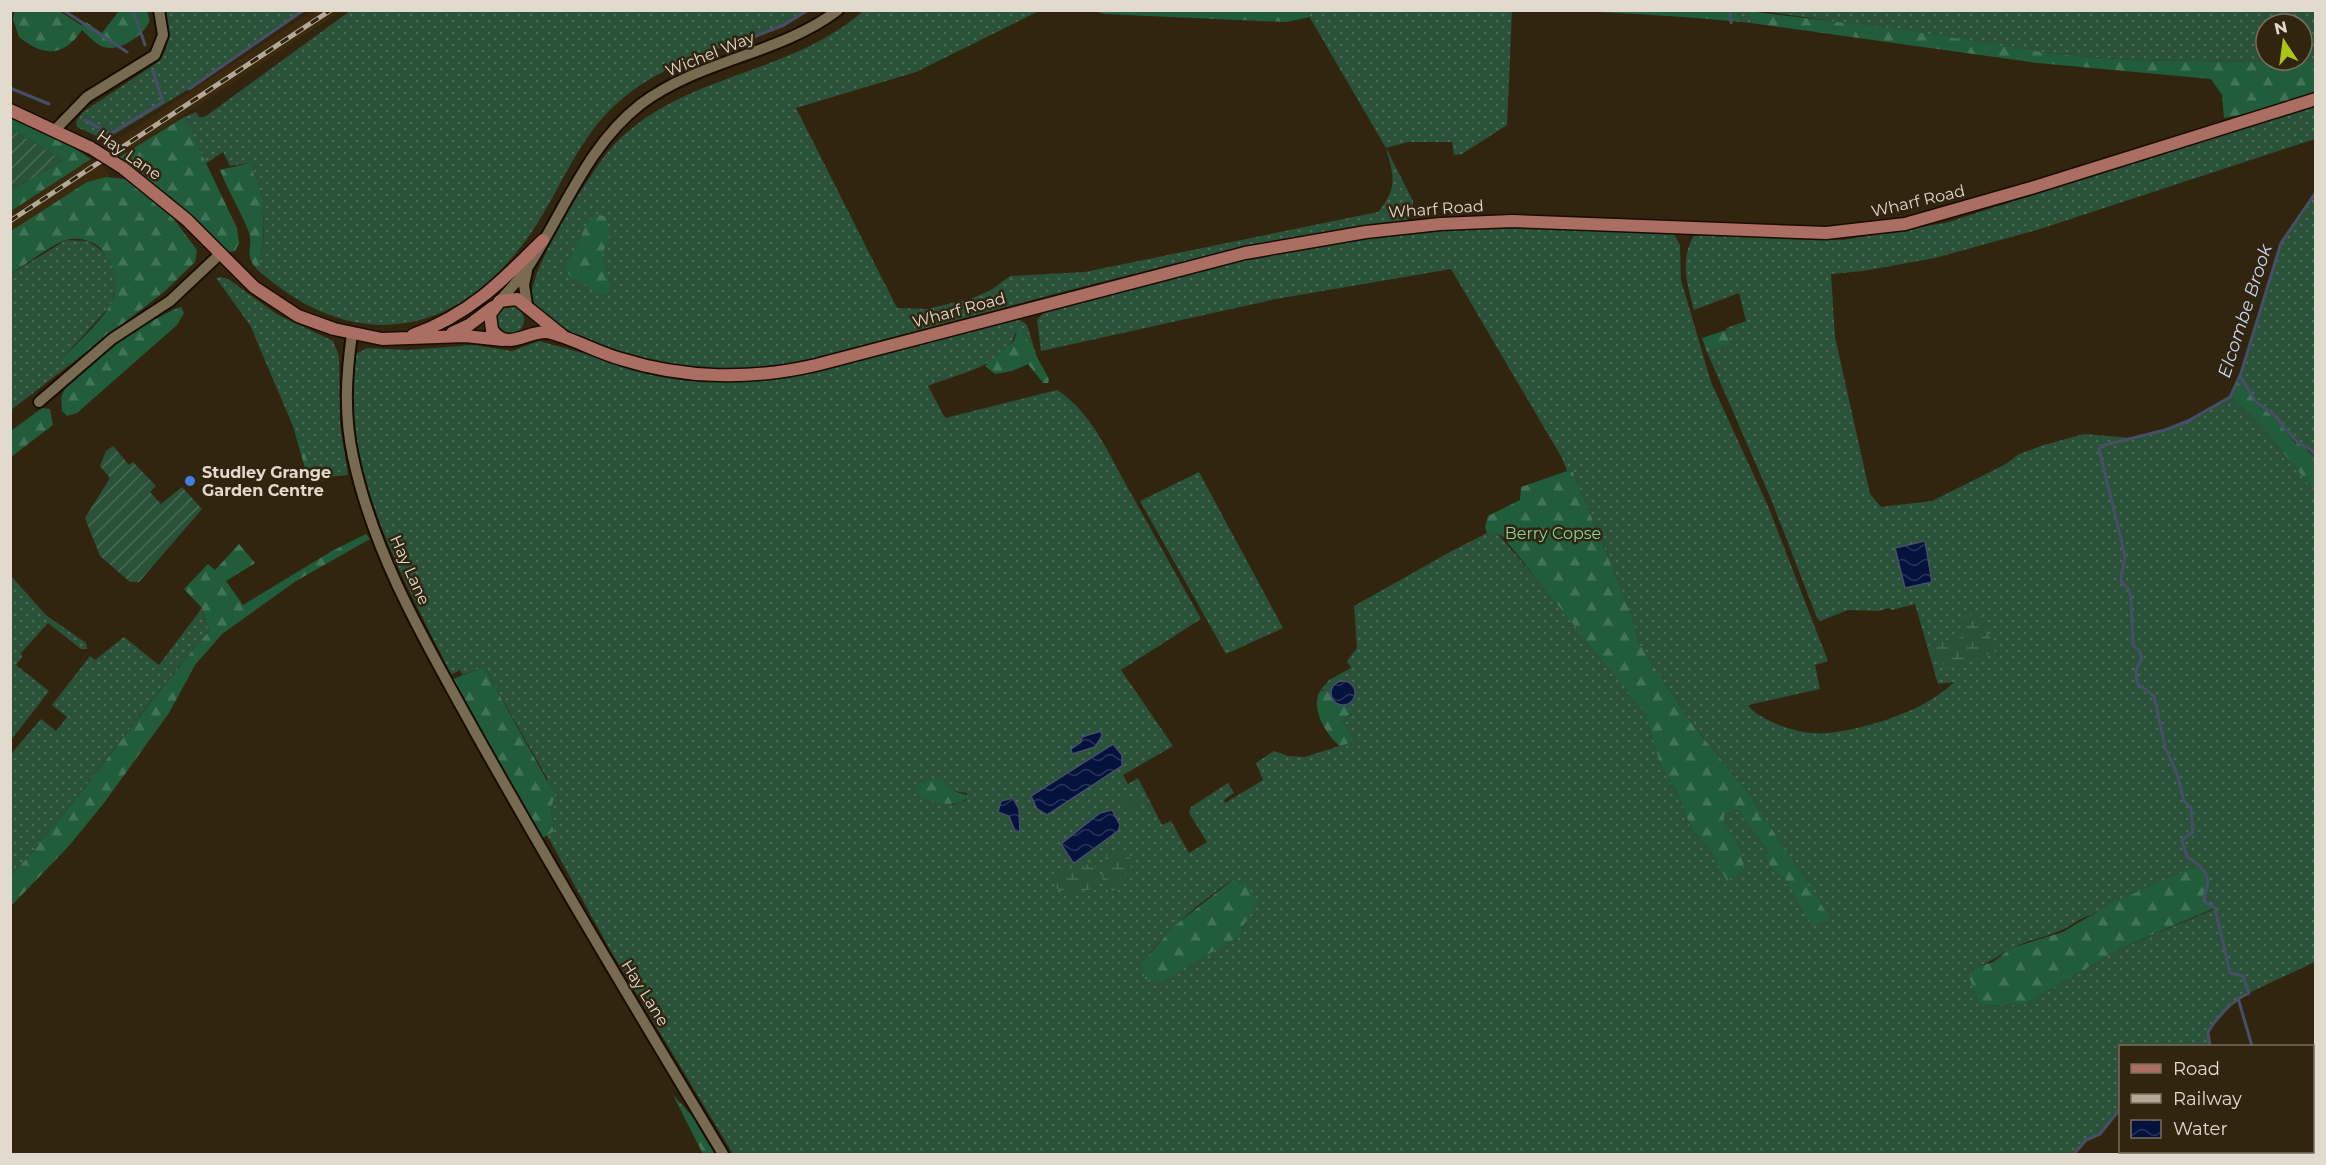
<svg xmlns="http://www.w3.org/2000/svg" width="2326" height="1165" font-family="Montserrat,sans-serif">
<style>
.built{fill:#3b2a0d}
.grass{fill:url(#grass-dots);fill-rule:evenodd}
.forest{fill:url(#forest-firs)}
.wetland{fill:url(#wetland-marsh)}
.garden{fill:url(#garden-furrows)}
.water{fill:url(#water-waves);stroke:#474e68;stroke-width:1.5}
.lines{fill:none;stroke-linecap:round;stroke-linejoin:round}
.stream{stroke:#474e68;stroke-width:3}
.minor-casing{stroke:#190d00;stroke-width:14}
.major-casing{stroke:#190d00;stroke-width:15}
.minor{stroke:#796a52;stroke-width:10}
.major{stroke:#aa6e63;stroke-width:12}
.rail-casing{stroke:#b2a999;stroke-width:5}
.rail{stroke:#32250f;stroke-width:3;stroke-dasharray:9;stroke-linecap:butt}
.major-bridge-casing{stroke:#190d00;stroke-width:15;stroke-linecap:butt}
.major-bridge{stroke:#aa6e63;stroke-width:12}
.shop-dot{fill:#3f7fe0;stroke:#32250f;stroke-width:2}
.labels{text-anchor:middle;dominant-baseline:central;stroke-width:5;stroke-linejoin:round;paint-order:stroke}
.street-label{font-size:16px;fill:#e2dacd;stroke:#32250f}
.poi-label{font-size:16px;font-weight:bold;fill:#e2dacd;stroke:#32250f;text-anchor:start}
.park-label{font-size:16px;fill:#7fd59e;stroke:#32250f}
.water-label{font-size:18px;font-style:italic;fill:#c6d5f4;stroke:#32250f}
</style>
<defs>
<pattern id="grass-dots" width="8" height="8" patternUnits="userSpaceOnUse" patternTransform="scale(1.5)"><rect width="8" height="8" fill="#2a5239"/><path d="M2 2h.1M6 6h.1" fill="none" stroke="#496a54" stroke-width="1.8" stroke-linecap="round"/></pattern>
<pattern id="forest-firs" width="22" height="20" patternUnits="userSpaceOnUse" patternTransform="scale(1.5)"><rect width="22" height="20" fill="#215d3b"/><path d="M5 1l3.5 6h-7zM16 11l3.5 6h-7z" fill="#417456"/></pattern>
<pattern id="wetland-marsh" width="20" height="14" patternUnits="userSpaceOnUse" patternTransform="scale(1.5)"><rect width="20" height="14" fill="#2a5239"/><path d="M1 5h8M5 5V1M11 12h8M15 12V8" fill="none" stroke="#496a54"/></pattern>
<pattern id="garden-furrows" width="10" height="10" patternUnits="userSpaceOnUse" patternTransform="scale(1.5)"><rect width="10" height="10" fill="#2a5239"/><path d="M-1 1l2-2M0 10L10 0M9 11l2-2" fill="none" stroke="#496a54"/></pattern>
<pattern id="water-waves" width="16" height="10" patternUnits="userSpaceOnUse" patternTransform="scale(1.5)"><rect width="16" height="10" fill="#04123d"/><path d="M0 5q4-4 8 0t8 0" fill="none" stroke="#283458"/></pattern>
</defs>
<rect width="100%" height="100%" fill="#32250f"/>
<path class="built" d="M313,11H341L122,156L106,147Z
M91,159L103,166L110,176L87,182L11,231V211Z"/>
<path class="grass" d="M163,11H304L189,89L105,140L77,127L76,121L83,112L158,62C172,45 168,31 163,11Z
M350,11H810C749,45 676,53 622,99C578,135 562,188 531,233C458,339 354,356 258,270C269,223 264,207 249,163L230,166L223,152L205,164L184,117L196,112L200,118L206,116Z
M863,11H1039L916,72L796,108L897,308L928,309L973,298L991,290L1010,276L1085,272L1378,212C1398,188 1394,176 1386,148L1306,11H1512L1507,125L1462,154L1454,155L1452,142H1408L1386,148L1413,201V213L1405,221C1257,238 1112,279 968,317C928,328 888,338 848,349C821,356 795,364 767,367C701,374 611,361 555,322C546,315 535,310 532,298C527,272 593,168 612,147C679,73 791,76 863,11Z
M1737,11H1748L1751,23L1739,22Z
M1763,11H2315V63L2131,60L2053,54ZM2266,24H2302V60H2266Z
M2315,106V139L2309,141L2037,230L1935,258L1863,271L1831,274L1835,337L1870,494L1881,507L1932,501L2006,464L2019,454L2044,445L2084,434L2131,438L2165,430L2205,413L2231,396L2266,431L2315,492V962L2238,998L2208,1032L2210,1046H2120V1109L2100,1134L2086,1140L2074,1154H733L609,948L547,835L554,831L547,778L484,667L462,675L460,670L451,675C409,588 356,499 353,400C352,385 351,368 356,354L367,348L408,350L473,345L512,351L539,341L677,379L705,382L750,381L825,369L992,324L1020,320L1027,325L1039,364L1016,332C1007,366 956,374 928,386L945,418L1057,390C1092,412 1109,455 1129,490C1153,533 1177,576 1201,619L1121,670L1173,746L1123,775L1128,784L1138,778L1162,825L1171,821L1189,853L1207,842L1189,813L1191,807L1228,783L1234,793L1224,800L1225,803L1263,780L1256,763L1274,751L1288,756L1305,757L1355,741L1340,721L1352,714L1324,690L1320,691L1329,680L1351,668L1347,661L1357,648L1354,606L1450,552L1487,533H1497L1576,624L1647,714L1661,767L1678,794L1691,828L1708,847L1727,880L1743,868V859L1724,820V815L1737,810L1767,850L1766,859L1773,871L1786,880L1795,893L1829,918L1747,791L1692,724L1639,644L1631,613L1573,472L1567,471L1562,458L1451,269L1276,299L1041,351L1037,320L1045,311C1149,284 1253,253 1360,238C1463,224 1570,227 1674,234L1680,245L1681,280L1711,382L1768,506L1828,661L1815,665L1820,689L1748,705C1752,712 1762,717 1770,721C1787,729 1808,735 1828,733C1867,729 1927,710 1954,682L1938,684L1915,604L1892,610L1888,608L1879,611L1848,610L1820,621L1817,618L1771,499L1707,352L1729,344L1726,328L1746,321L1739,293L1694,310C1687,284 1679,258 1695,234L1843,240L1945,223ZM935,778L952,791L967,793V800L952,805L929,783ZM2199,865C2214,881 2203,884 2204,901L2215,909L2119,949L2026,1004L1984,1006L1977,967C1992,962 2001,953 2014,947C2037,937 2059,935 2079,920ZM1235,878L1239,884L1244,882L1251,909L1243,928L1141,965C1166,930 1200,902 1235,878Z
M2315,192V456L2310,449L2298,443L2273,414L2256,402L2240,376L2281,243Z
M66,240L88,241L111,257L119,277L111,305L61,360L71,364L11,410V274Z
M221,277L228,279L278,315L333,341L339,356L340,425L348,475L315,478L250,325L216,278Z
M496 320a14 14 0 1 1 28 0a14 14 0 1 1-28 0Z
M1199,472L1283,628L1226,654L1140,501Z
M11,576L46,615L86,643L87,649H81L48,623L21,653L22,657L16,665L49,691L11,740Z
M202,608L209,631C140,710 81,798 11,876V754L41,719L56,731L67,717L52,705L90,656L95,660L124,637L159,665Z"/>
<path class="forest" d="M15,11H59L81,25L86,22L102,33L119,11H147C148,15 151,20 148,24C142,36 122,49 109,48C97,47 90,37 82,30C64,57 44,57 19,37L13,19Z
M1306,11L1310,17L1286,22L1104,14L1095,11Z
M1581,11H1737L1739,22C1686,16 1634,14 1581,11Z
M1748,11L1904,30L2053,54L2131,60L2315,63V106L2281,116L2258,112L2224,118L2222,95L2211,79L2038,63L1751,23Z
M184,117L237,228L239,243L235,251L228,252L172,198L118,158Z
M11,118L58,138L91,159L11,211V191L63,160L11,129Z
M249,163C266,199 267,231 258,270C242,254 255,247 248,230C240,210 228,191 220,170Z
M106,177L126,179L173,218L197,250L195,262L165,291L71,364L61,360C76,344 100,323 110,305C128,275 103,231 66,240C53,244 23,266 11,274V231L87,182Z
M596,214L606,217L610,233L602,256L611,290L604,295L599,294L570,276L565,268L588,222Z
M181,307L184,313L177,325L77,413L67,416L62,411C62,405 60,398 63,393C74,366 153,317 181,307Z
M1021,328L1049,379L1048,383H1043L1028,364L1012,371L995,374L985,366L1014,341L1018,329Z
M1726,330L1730,344L1707,352L1702,338Z
M2240,379L2256,403L2275,418L2296,444L2303,445L2315,458V492L2266,431L2231,396Z
M42,408L50,409L53,425L11,457V431Z
M293,426L315,478L308,479Z
M1567,471L1573,472L1631,613L1639,644L1692,724L1747,791L1830,918L1812,926L1786,880L1773,871L1766,859L1767,850L1737,810L1724,815V820C1729,832 1752,862 1740,873C1737,876 1731,878 1727,881L1708,847L1691,828L1678,794L1661,767L1646,714L1503,537L1497,533H1487L1485,527L1488,516L1520,500L1521,487Z
M366,534L370,539L296,581L222,634L195,665L169,713L104,803L68,847L11,906V876C81,798 140,711 209,631L202,608L184,589L208,564L215,570L239,544L255,563L226,581L243,605L332,551Z
M484,667L555,795L551,808L554,831L541,839L453,679Z
M1331,690L1352,713L1341,721L1355,741L1340,746C1326,735 1310,708 1320,691Z
M935,778H941L953,791L970,796C957,809 938,803 922,798L916,786Z
M2199,865C2214,881 2203,884 2204,901L2215,908L2119,949L2026,1004L1984,1006L1979,1002L1969,977L1977,967L1993,962L2011,948L2063,932L2110,904Z
M1235,878L1239,884L1244,881L1258,902L1236,938L1161,982L1145,979L1141,964L1173,927Z
M673,1095L695,1119L720,1154H703Z"/>
<path class="wetland" d="M1978,613L1983,616L1995,652L1946,669L1939,659L1930,657L1927,646L1962,637L1961,617Z
M1128,797L1143,798L1145,804L1129,809L1122,800Z
M1123,850L1129,852L1131,869L1121,877L1114,891L1109,892C1099,881 1101,866 1107,855Z
M1091,863L1095,865L1097,878L1091,889C1075,893 1053,899 1052,875L1056,871H1076Z"/>
<path class="garden" d="M11,129L63,160L11,191H10Z
M113,446L129,465L133,462L156,486L150,492L161,504L182,487L202,509L139,582H130L100,556L85,518L110,478L100,466L106,451Z"/>
<path class="water" d="M1925,541L1932,582L1905,588L1895,548Z
M1331 693a12 12 0 1 1 24 0a12 12 0 1 1-24 0Z
M1101,731L1102,736L1095,747L1072,754L1071,749L1081,742L1082,737Z
M1113,744L1122,755V766L1047,815L1037,809L1031,796Z
M1013,798L1019,809L1020,832L1015,831L1009,816L998,812L1001,801Z
M1112,810L1120,825L1118,831L1074,863L1072,861L1061,844L1100,813Z"/>
<g class="lines">
<path class="stream" d="M63,10L127,52
M133,10L145,45
M1730,10L1731,23
M741,42L784,25L808,10
M10,88L49,104
M189,89L304,10
M85,120L110,134L163,102L153,71
M2240,376L2256,402L2273,414L2298,443L2310,449L2316,456
M2238,998L2252,1046
M2210,1046L2208,1032C2217,1016 2232,1001 2249,993L2243,976L2230,973L2215,908L2204,901C2203,894 2206,893 2207,887C2211,872 2197,863 2187,857L2182,840L2193,832L2191,808L2184,801L2177,774L2165,747L2154,696L2137,683L2136,670L2142,659L2140,652L2133,645L2131,599L2129,590L2121,581L2125,556L2099,449L2101,446L2165,430L2188,421L2230,397L2241,373L2281,243L2316,192
M2282,1152V1154
M2074,1154L2086,1140L2100,1134L2120,1109"/>
<g class="minor-casing">
<path id="minor" d="M55,130L87,97L155,55L163,35L159,10
M498,303C509,290 521,278 530,264C565,209 588,145 641,104C701,59 779,55 838,10
M527,305L524,285L527,271
M352,334C346,376 344,416 353,457C374,556 426,643 474,730C554,873 639,1014 723,1154
M39,402L112,339L170,301L220,254"/>
</g>
<g class="major-casing">
<path id="major" d="M10,110L91,148
M123,168L187,220L254,287L298,316L334,329L382,339L465,336L503,340
M452,333L469,325L493,307
M413,335C470,314 501,282 543,240
M563,336L517,299L500,301L490,314L492,330C508,352 526,331 547,332C573,338 596,352 621,359C684,379 752,380 816,365L1245,253L1366,232L1440,224L1512,221L1826,233L1905,224L2031,188L2316,99"/>
</g>
<use href="#minor" class="minor"/>
<use href="#major" class="major"/>
<g class="rail-casing">
<path id="rail" d="M10,221L331,10"/>
</g>
<use href="#rail" class="rail"/>
<g class="major-bridge-casing">
<path id="major-bridge" d="M91,148L123,168"/>
</g>
<use href="#major-bridge" class="major-bridge"/>
</g>
<circle class="shop-dot" cx="190" cy="481" r="6"/>
<g class="labels">
<g class="street-label">
<text transform="translate(710 54) rotate(-22)">Wichel Way</text>
<text transform="translate(129 155) rotate(35)">Hay Lane</text>
<text transform="translate(1918 201) rotate(-13)">Wharf Road</text>
<text transform="translate(1436 209) rotate(-4)">Wharf Road</text>
<text transform="translate(959 310) rotate(-15)">Wharf Road</text>
<text transform="translate(410 570) rotate(66)">Hay Lane</text>
<text transform="translate(645 993) rotate(58)">Hay Lane</text>
</g>
<g class="poi-label">
<text x="202" y="472">Studley Grange<tspan x="202" dy="18">Garden Centre</tspan></text>
</g>
<g class="park-label">
<text x="1553" y="533">Berry Copse</text>
</g>
<g class="water-label">
<text transform="translate(2245 311) rotate(-72)">Elcombe Brook</text>
</g>
</g>
<rect width="2326" height="1165" fill="none" stroke="#e2dacd" stroke-width="24"/>
<rect x="2119" y="1045" width="195" height="108" fill="#32250f" stroke="#786d5b" stroke-width="1.5"/>
<rect x="2131" y="1064" width="30" height="9" fill="#aa6e63" stroke="#786d5b" stroke-width="1.5"/>
<text x="2173" y="1075" font-size="18" fill="#e2dacd">Road</text>
<rect x="2131" y="1094" width="30" height="9" fill="#b2a999" stroke="#786d5b" stroke-width="1.5"/>
<text x="2173" y="1105" font-size="18" fill="#e2dacd">Railway</text>
<rect x="2131" y="1120" width="30" height="18" fill="url(#water-waves)" stroke="#786d5b" stroke-width="1.5"/>
<text x="2173" y="1135" font-size="18" fill="#e2dacd">Water</text>
<g transform="translate(2284 42) rotate(347)"><circle r="28" fill="#32250f" stroke="#786d5b" stroke-width="1.5"/>
<path d="M0-4.5L10 22L0 15L-10 22Z" fill="#abc616"/>
<text y="-9" font-size="16" font-weight="bold" text-anchor="middle" fill="#e2dacd">N</text>
</g>
</svg>
